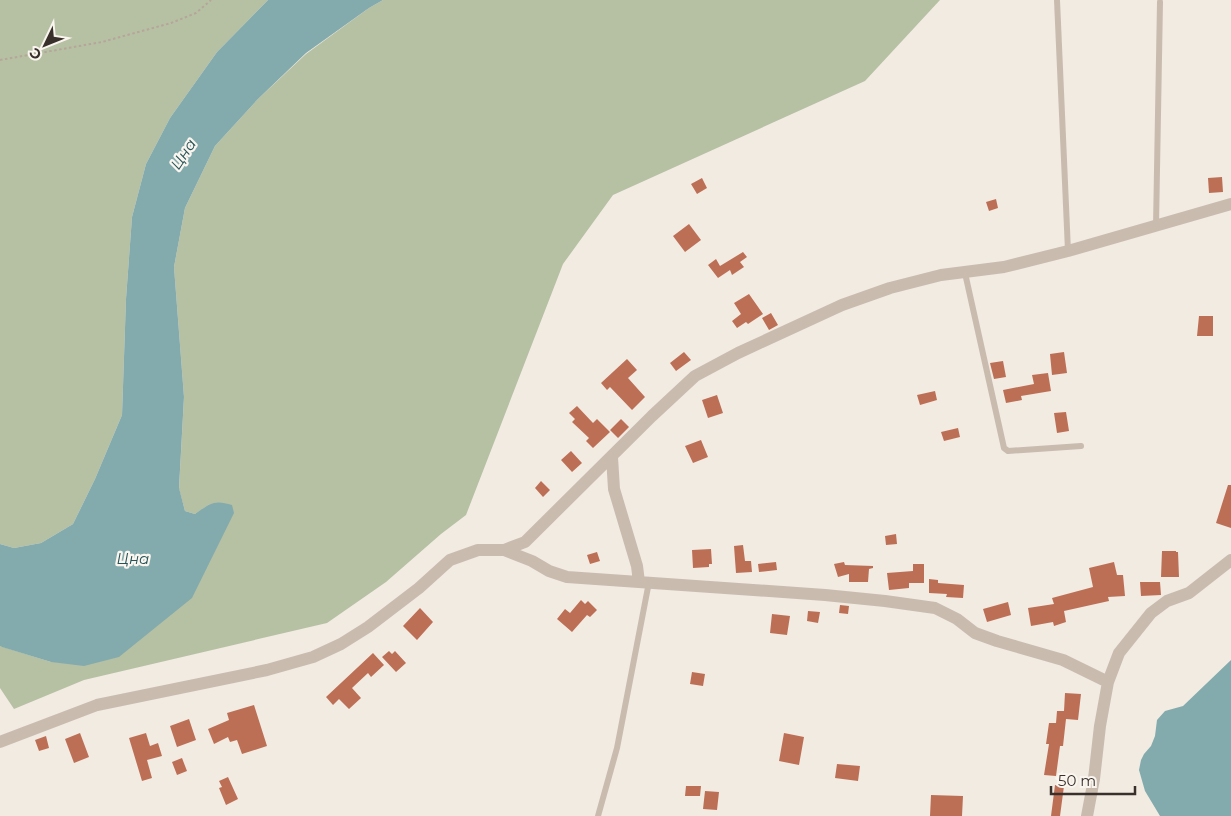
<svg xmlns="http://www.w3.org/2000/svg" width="1231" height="816" font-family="Montserrat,sans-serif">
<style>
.green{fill:#b6c1a3}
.water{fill:#83abad}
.building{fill:#bd6f56}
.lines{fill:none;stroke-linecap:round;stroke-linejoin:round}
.path{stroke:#b6a599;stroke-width:2;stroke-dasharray:2.5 2.5;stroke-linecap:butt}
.service{stroke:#cabbaf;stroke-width:6}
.minor{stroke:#cabbaf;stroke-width:12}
.labels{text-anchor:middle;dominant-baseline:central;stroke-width:4.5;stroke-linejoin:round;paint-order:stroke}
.water-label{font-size:15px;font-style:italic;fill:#245458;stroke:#faf5ef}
</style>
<rect width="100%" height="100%" fill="#f2ebe2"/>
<path class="green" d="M0,0H268L217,52L170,118L146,164L132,217L126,299L122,415L95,479L73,524L41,543L14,548L0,544Z
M383,0H940L865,81L613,195L563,264L466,515L441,534L386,582L327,623L84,680L14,709L0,688V646L51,662L210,504L195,514L185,511L179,489L184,397L174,267L185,208L215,146L258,99L306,54L369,8Z"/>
<path class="water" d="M268,0H383L369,8L306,53L258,99L215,146L185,208L174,267L184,397L179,488L185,511L195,514C209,504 214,499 232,505L234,513L192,598L119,657L84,666L51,662L2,647L0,646V544L14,548L41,543L73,524L95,479L122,415L126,299L132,217L146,164L170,118L217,52Z
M1231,660V816H1160L1145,791L1139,770L1141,760L1144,754L1151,746L1155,736L1157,720L1165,711L1183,706Z"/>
<path class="building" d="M1222,177L1223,192L1209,193L1208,178Z
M702,178L707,188L697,194L691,184Z
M996,199L998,208L989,211L986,202Z
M689,224L701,240L685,252L673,236Z
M743,252L747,257L740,262L744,267L732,275L730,270L718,278L708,265L716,259L720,266Z
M749,294L763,314L748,324L746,322L737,328L732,321L741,314L734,303Z
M771,313L778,325L769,330L762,318Z
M1199,316H1213V336H1197Z
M684,352L691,360L676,371L670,363Z
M1064,352L1067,373L1052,375L1050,354Z
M627,359L637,370L628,378L645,397L632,410L610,387L607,390L601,383Z
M1003,361L1006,377L994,379L990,363Z
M1048,373L1051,391L1021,396L1022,400L1006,403L1003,390L1034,384L1032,375Z
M935,391L937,400L920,405L917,395Z
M717,395L723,413L708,418L702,400Z
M577,406L593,423L597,419L610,432L593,448L586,441L589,438L572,422L575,419L569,413Z
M1066,412L1069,431L1057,433L1054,413Z
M621,419L629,427L618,438L610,430Z
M958,428L960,437L944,441L941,432Z
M701,440L708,457L693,463L685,446Z
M571,451L582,463L572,472L561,460Z
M541,481L550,490L543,497L535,488Z
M1228,485H1231V528L1216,523Z
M896,534L897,544L886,545L885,536Z
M743,545L745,561H751L752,572L736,573L734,546Z
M711,549L712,564H709V567L693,568L692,550Z
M1162,551H1176V552H1178L1179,577H1161Z
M597,552L600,561L590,564L587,555Z
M776,562L777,570L759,572L758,564Z
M844,562L845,565L873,566V568L869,569L868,582H849V574L838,577L834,564Z
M1114,562L1117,575H1123L1125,596L1108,597L1109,601L1064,611L1066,622L1054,626L1053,622L1031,626L1028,608L1054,604L1052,598L1093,587L1089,568Z
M913,564H924V583H909V588L889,590L887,573L913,571Z
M929,579L938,580V583L964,585L963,598L946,597L947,594L929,593Z
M1140,582H1160L1161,595L1141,596Z
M581,600L585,604L588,601L597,610L590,617L587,615L572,632L557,619L565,609L570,613Z
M1008,602L1011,615L987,622L983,609Z
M840,605L849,606L848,614L839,613Z
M420,608L433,622L417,640L403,626Z
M808,611L820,612L818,623L807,621Z
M772,614L790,616L787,635L770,633Z
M389,651L392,654L395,651L406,663L396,672L382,657Z
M373,653L384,665L371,677L368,673L352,688L361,698L349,709L339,699L333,705L326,697Z
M692,672L705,674L703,686L690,684Z
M1065,693L1081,694L1078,720L1066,719L1063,746H1060L1056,776L1044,775L1049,744H1046L1049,723H1056L1057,711H1064Z
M254,705L267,746L242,754L237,740L230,742L228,737L214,744L208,729L229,720L227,713Z
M189,719L196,740L177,747L170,726Z
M80,733L89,757L74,763L65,739Z
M146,733L150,746L158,743L162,756L147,760L152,778L142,781L129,738Z
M784,733L804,737L799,765L779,761Z
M46,736L49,748L39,751L35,740Z
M182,758L187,771L177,775L172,762Z
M837,764L860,766L858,781L835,778Z
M228,777L238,799L226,805L219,788L222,787L219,781Z
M1055,785L1064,786L1060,816H1051Z
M686,786H701L700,796H685Z
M705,791L719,792L717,810L703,809Z
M931,795L963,796L962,816H930Z"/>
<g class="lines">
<path class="path" d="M0,60L102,42L171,23L196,13L211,0"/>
<path class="service" d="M1057,0L1068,251
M1156,226L1160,2
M965,273L1004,448L1008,451L1081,446
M598,816L617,748L649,582"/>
<path class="minor" d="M612,457L614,489L637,566L639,582
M504,550L525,542L652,416L695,376L738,353L842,305L890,288L941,275L1004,267L1068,251L1231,204
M0,742L97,705L267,670L313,657L341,644L368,627L419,588L450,560L478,550H504L532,561L549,571L567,577L825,595L885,601L935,608L957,619L975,633L997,641L1063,660L1108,682
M1087,816L1094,779L1100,726L1108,682L1119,653L1151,613L1167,601L1189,593L1231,560"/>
</g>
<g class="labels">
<g class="water-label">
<text transform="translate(183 154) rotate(-56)">Цна</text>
<text x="133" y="558">Цна</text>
</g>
</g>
<g transform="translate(45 45) rotate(227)" stroke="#faf5ef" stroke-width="4" paint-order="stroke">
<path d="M0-4L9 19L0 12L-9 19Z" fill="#39302c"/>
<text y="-8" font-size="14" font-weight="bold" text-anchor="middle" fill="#39302c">С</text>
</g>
<path d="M1051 786v8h84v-8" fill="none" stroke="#39302c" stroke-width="2.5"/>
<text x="1058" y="786" font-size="15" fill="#39302c" stroke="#faf5ef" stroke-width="4" paint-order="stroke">50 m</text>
</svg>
